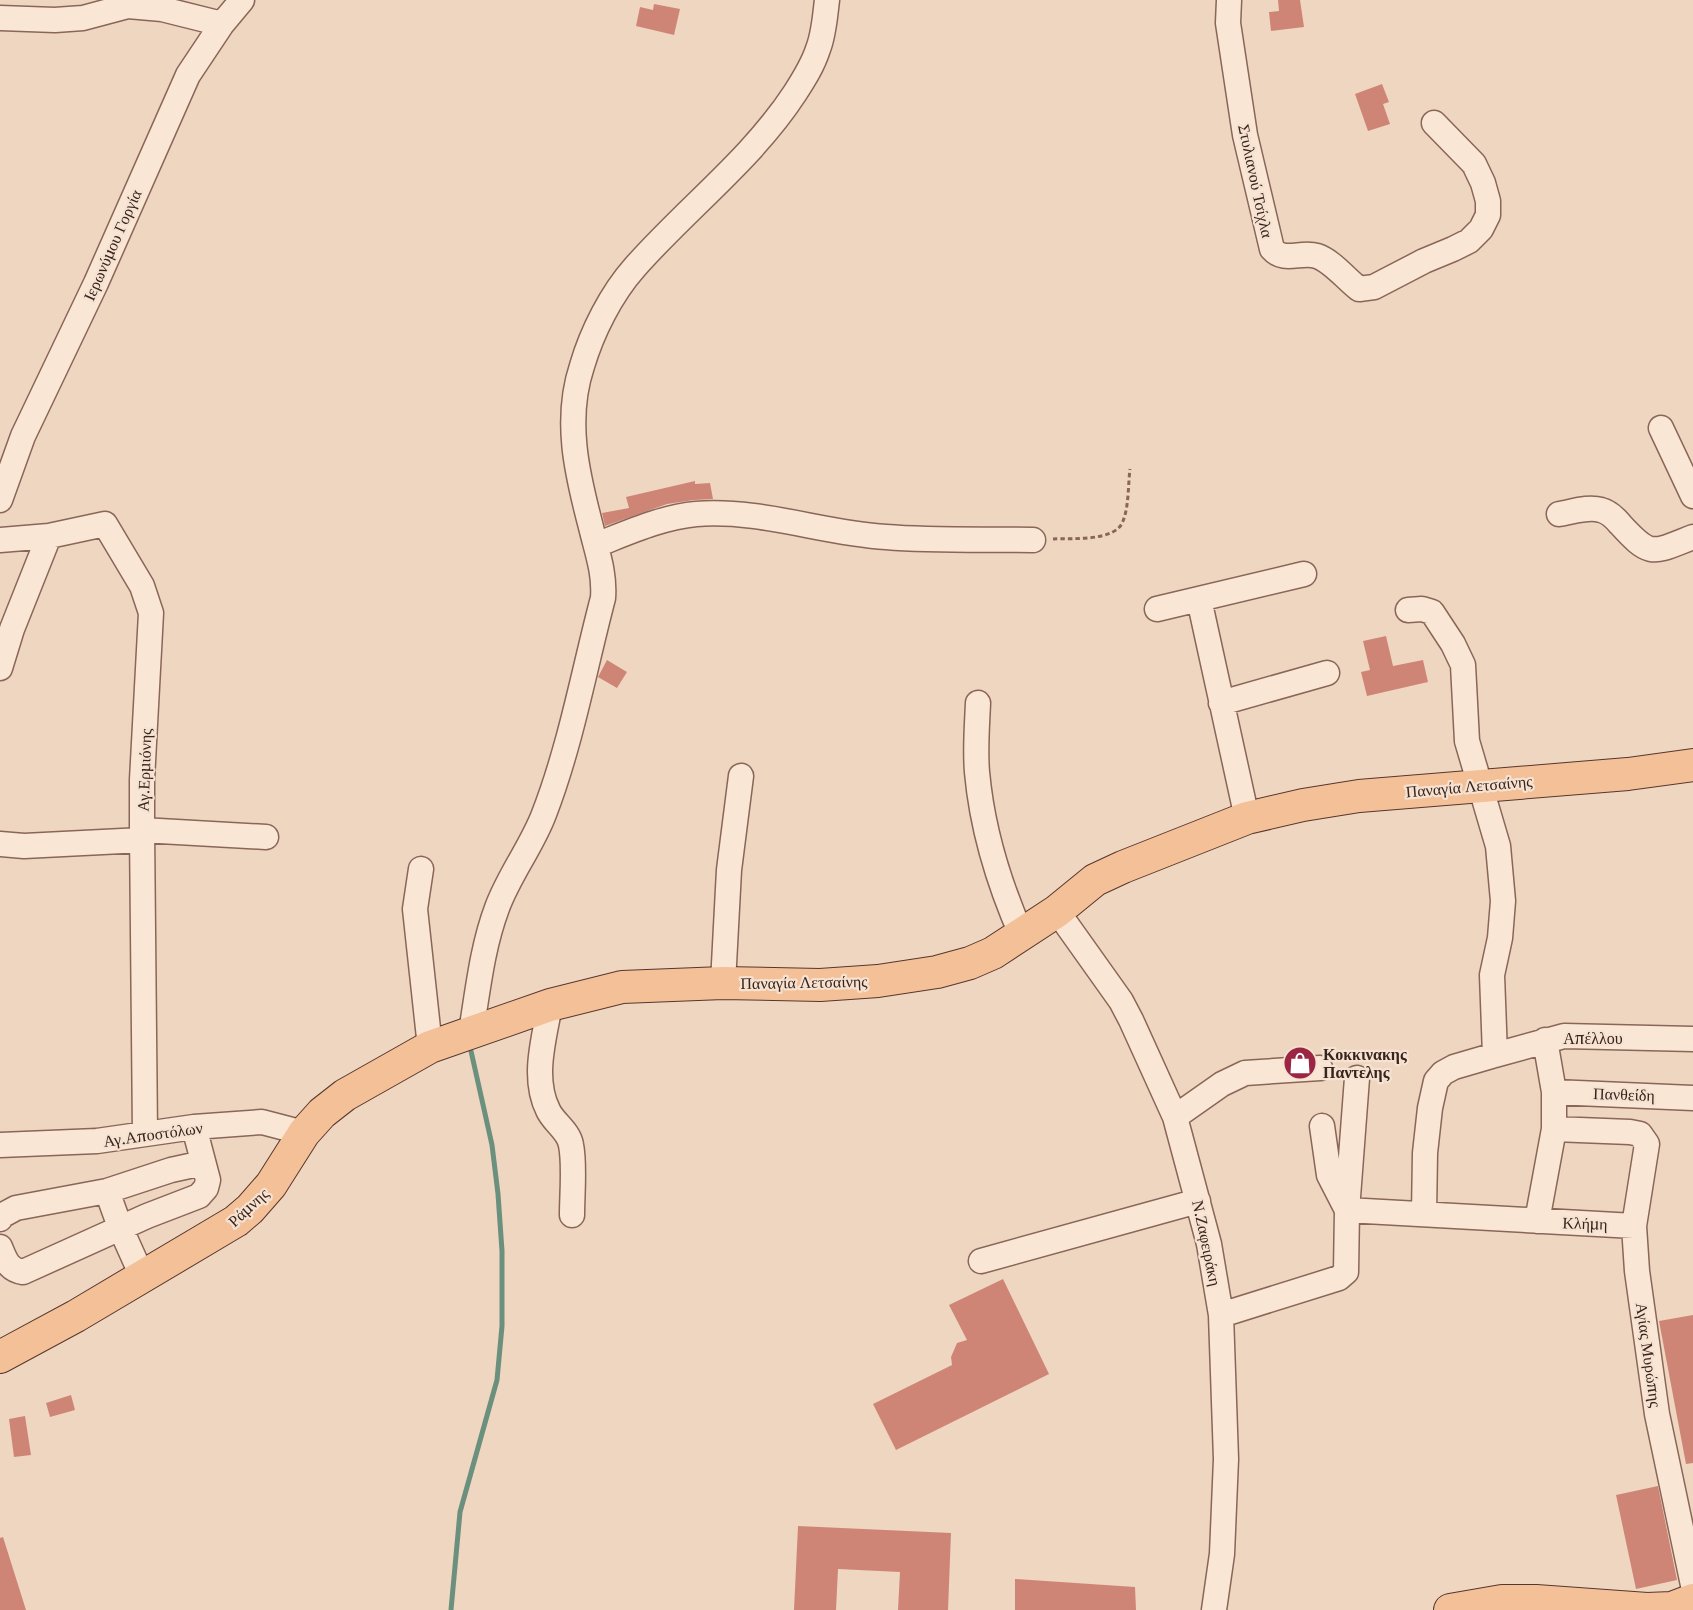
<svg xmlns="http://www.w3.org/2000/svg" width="1693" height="1610" font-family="'PT Serif',serif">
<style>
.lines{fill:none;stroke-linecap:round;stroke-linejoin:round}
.stream{stroke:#6b907d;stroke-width:5}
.building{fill:#cf8576}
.minor-casing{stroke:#896658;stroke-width:27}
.major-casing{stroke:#57362d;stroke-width:34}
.path{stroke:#896658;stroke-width:3;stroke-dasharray:4.5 3;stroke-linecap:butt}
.minor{stroke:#fae6d5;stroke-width:24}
.major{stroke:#f4c097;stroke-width:32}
.labels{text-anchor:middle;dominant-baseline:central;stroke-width:4.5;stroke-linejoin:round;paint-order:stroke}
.street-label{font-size:16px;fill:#39231d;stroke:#f6e2d1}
.poi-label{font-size:16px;font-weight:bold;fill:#39231d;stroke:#f6e2d1;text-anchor:start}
</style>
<rect width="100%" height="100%" fill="#efd6c1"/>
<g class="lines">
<path class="stream" d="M451,1610L460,1512L497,1380L502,1326V1251L498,1194L492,1145L471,1051"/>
</g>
<path class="building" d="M1278,0H1300L1304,27L1271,31L1269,12L1279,11Z
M654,4L680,9L674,35L636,26L640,7L653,10Z
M1382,84L1389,102L1383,104L1390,124L1368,131L1355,94Z
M695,481V484L710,483L713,499L694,500L667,504L605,526L602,513L629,508L626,497Z
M1386,636L1393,666L1423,660L1428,682L1367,696L1361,672L1370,670L1363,641Z
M607,660L627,672L617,688L598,677Z
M1003,1279L1049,1374L896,1450L873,1404L952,1365L951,1357L957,1343L967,1340L949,1305Z
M1693,1315V1463L1686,1464L1659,1321Z
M71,1395L75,1410L50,1417L46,1403Z
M25,1416L31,1455L14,1457L9,1419Z
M1658,1486L1677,1580L1636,1589L1616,1495Z
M798,1526L951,1533L948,1610H898L900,1572L838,1569L836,1610H794Z
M3,1537L26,1610H0V1538Z
M1015,1579L1135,1587L1136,1610H1015Z"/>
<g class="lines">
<g class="minor-casing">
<path id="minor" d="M1229,0L1228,23L1245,135L1272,249C1284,263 1301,251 1317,256C1332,261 1346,279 1359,289L1374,287L1424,261L1453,249L1469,241L1481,229L1488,215V201L1483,183L1474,164L1434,123
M0,18L55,20L83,18L128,6L162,9L222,24
M1661,428L1693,496
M0,500L23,436L96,283L188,75L222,24L242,0
M1559,514C1572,512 1588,506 1601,510C1609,512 1615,518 1620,524C1651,558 1652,553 1693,537
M0,540L49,536L105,524L142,586L151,613L142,780V830L145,1134
M596,545C627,533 662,517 696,514C761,509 822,533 886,537C935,541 984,539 1033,540
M1199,599L1247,818
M1157,609L1304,574
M1408,610L1422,609L1432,612L1453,644L1463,665L1467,741L1498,846L1503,901L1500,938L1492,975L1495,1055
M0,668L12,629L49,536
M978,703C977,726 975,749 977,772C982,828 999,884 1022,936
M1221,703L1327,673
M142,830L266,837
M0,844L24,846L142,840
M421,869L415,909L430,1047
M1057,911L1121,1001L1131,1020L1175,1117L1209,1244L1221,1315L1226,1459L1222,1554L1214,1610
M723,983L729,870L741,776
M550,1005C544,1039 532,1078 548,1110C553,1122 569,1131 571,1145C575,1164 572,1194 572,1215
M471,1032C478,990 482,948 497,908C509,875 532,846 544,814C571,744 584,670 603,598C605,573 597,552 591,527C577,474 564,420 582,366C592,332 611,294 635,267C687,208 752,159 795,93C804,79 813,65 818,49C824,34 825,16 827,0
M1554,1092L1693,1098
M1175,1117L1222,1084L1245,1073L1320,1068
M1322,1126L1329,1175L1347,1210
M1554,1129L1630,1132L1640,1134L1647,1144L1634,1226L1637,1271L1657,1414L1693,1585
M0,1145L97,1141L194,1127L262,1122L304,1133
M107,1191L120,1227L142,1276
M1347,1210L1357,1078
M1424,1214L1425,1153L1430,1108L1436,1081L1443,1073L1454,1067L1495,1055L1564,1036L1693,1039
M0,1219L3,1215L16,1208L107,1191L171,1170L203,1163
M1537,1221L1554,1129V1092L1545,1040
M0,1247C5,1259 8,1270 23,1272L147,1216L199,1196L206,1188L208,1180L194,1127
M981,1261L1198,1201
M1221,1315L1339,1278L1346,1272L1347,1210L1634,1226"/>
</g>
<g class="major-casing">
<path id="major" d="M0,1357L76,1316L236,1221L250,1209L271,1185L304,1133L322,1113L345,1095L430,1047L550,1005L622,987L723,983L820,985L878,981L937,972L970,963L993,953L1057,911L1095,880L1123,867L1247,818L1303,805L1359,796L1628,774L1693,765
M1450,1610L1502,1601H1536L1647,1609L1672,1608L1693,1600"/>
</g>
<path class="path" d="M1053,539C1071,538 1116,542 1123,521C1129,506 1128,485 1130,469"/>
<use href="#minor" class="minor"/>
<use href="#major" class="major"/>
</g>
<defs>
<g id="shop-disc" transform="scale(1.725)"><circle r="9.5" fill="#9a2643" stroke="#f6e2d1"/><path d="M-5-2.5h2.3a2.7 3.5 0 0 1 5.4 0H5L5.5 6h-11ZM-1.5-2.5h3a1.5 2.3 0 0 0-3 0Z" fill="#fff"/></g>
</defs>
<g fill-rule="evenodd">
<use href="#shop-disc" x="1300" y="1063"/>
</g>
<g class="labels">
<g class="street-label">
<text transform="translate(1256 181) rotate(78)">Στυλιανού Τσίχλα</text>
<text transform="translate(112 245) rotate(-66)">Ιερωνύμου Γοργία</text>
<text transform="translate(144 770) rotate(-88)">Αγ.Ερμιόνης</text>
<text transform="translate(1469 786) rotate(-5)">Παναγία Λετσαίνης</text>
<text transform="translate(804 982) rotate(-1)">Παναγία Λετσαίνης</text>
<text x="1593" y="1038">Απέλλου</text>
<text transform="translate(1624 1094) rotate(2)">Πανθείδη</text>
<text transform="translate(153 1134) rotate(-8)">Αγ.Αποστόλων</text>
<text transform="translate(248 1207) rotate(-43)">Ράμνης</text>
<text transform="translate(1585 1223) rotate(2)">Κλήμη</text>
<text transform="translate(1207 1243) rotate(78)">Ν.Ζαφειράκη</text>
<text transform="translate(1649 1355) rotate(82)">Αγίας Μυρώπης</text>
</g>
<g class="poi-label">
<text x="1323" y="1054">Κοκκινακης<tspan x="1323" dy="18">Παντελης</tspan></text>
</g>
</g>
</svg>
